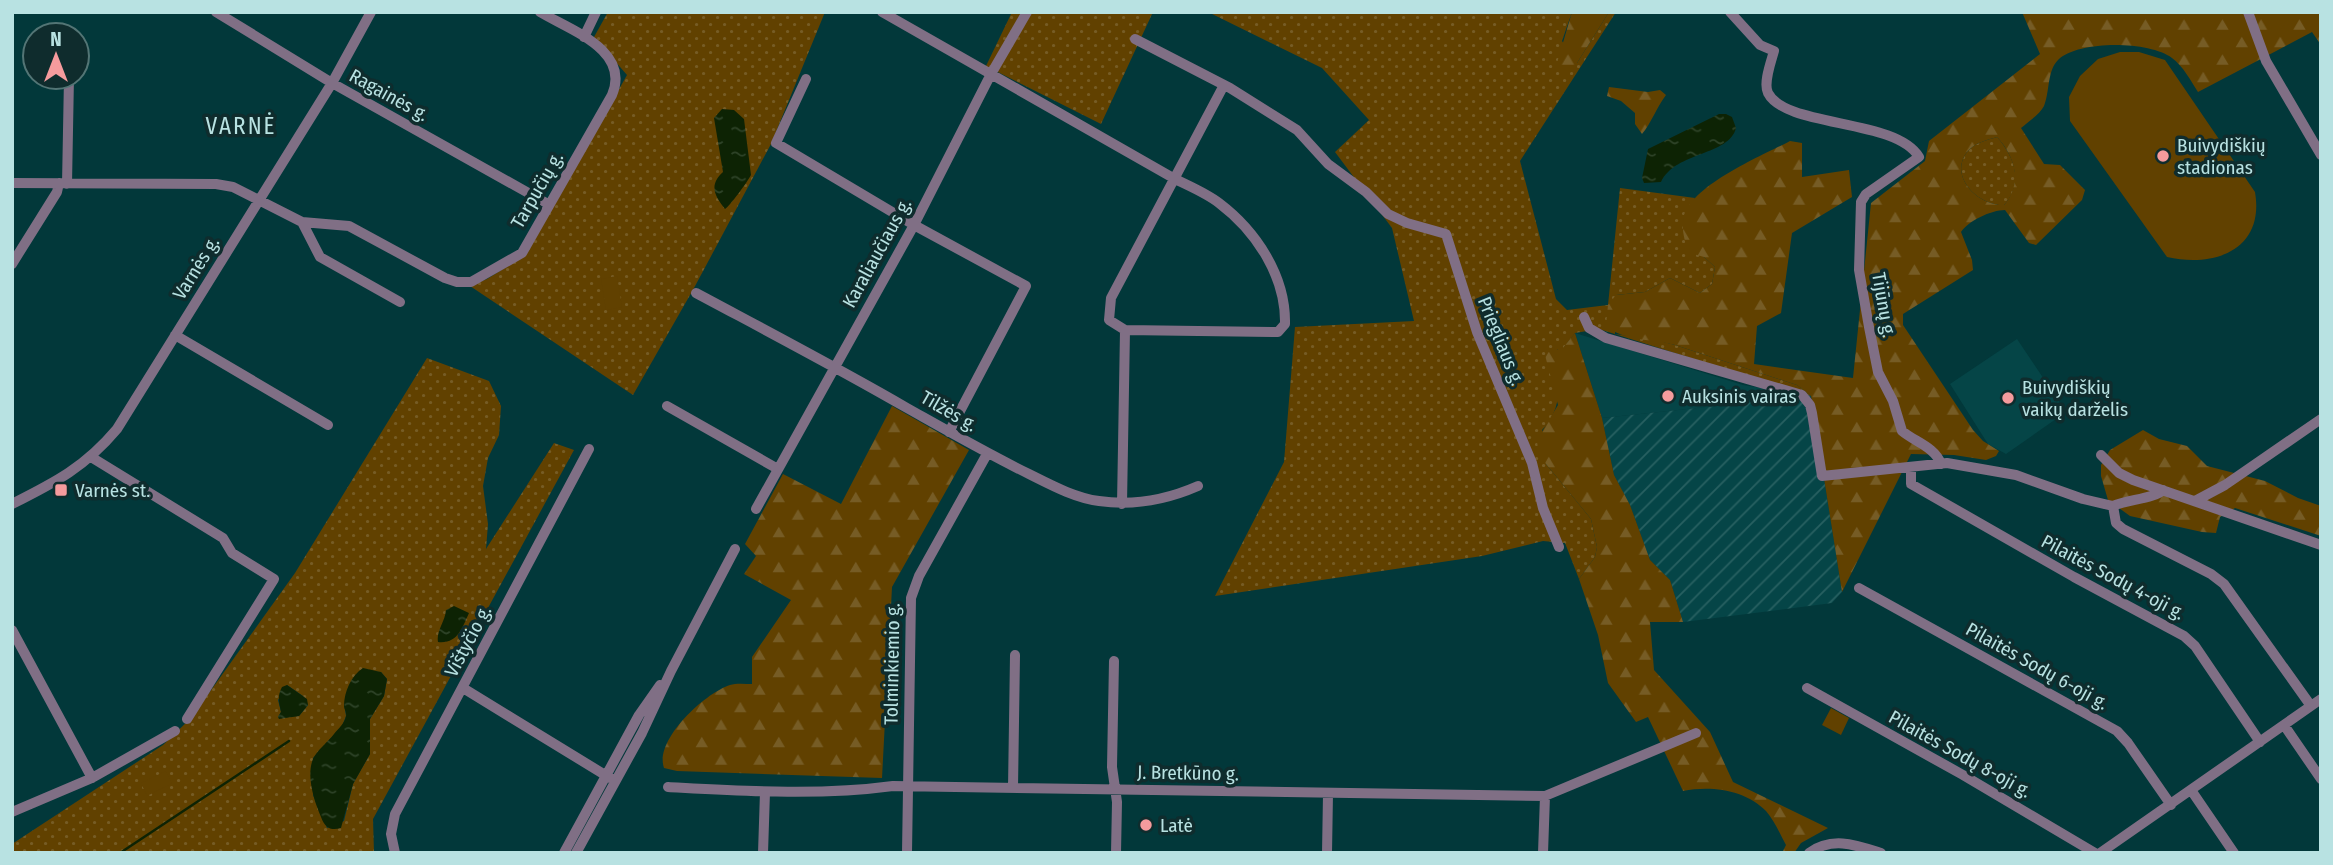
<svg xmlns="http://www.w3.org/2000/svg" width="2333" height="865" font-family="'Fira Sans Condensed',sans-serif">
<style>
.built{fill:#054547}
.industrial{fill:url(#industrial-furrows)}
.grass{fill:url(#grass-dots);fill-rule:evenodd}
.forest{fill:url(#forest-firs);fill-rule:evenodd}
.pitch{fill:#614100}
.water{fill:url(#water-ripples)}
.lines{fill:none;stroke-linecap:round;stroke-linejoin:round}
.stream{stroke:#0d2304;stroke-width:2.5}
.minor{stroke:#806f85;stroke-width:10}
.poi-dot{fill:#f59b9d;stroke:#0f2c2d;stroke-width:2.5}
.labels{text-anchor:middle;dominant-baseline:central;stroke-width:7;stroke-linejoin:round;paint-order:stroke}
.street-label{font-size:19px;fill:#b8e2e2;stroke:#0f2c2d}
.poi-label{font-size:19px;fill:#b8e2e2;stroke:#0f2c2d;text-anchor:start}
.quarter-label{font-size:23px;letter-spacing:2px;fill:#b8e2e2;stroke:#0f2c2d}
</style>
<defs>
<pattern id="industrial-furrows" width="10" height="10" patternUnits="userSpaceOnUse" patternTransform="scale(1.75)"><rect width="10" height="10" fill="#054547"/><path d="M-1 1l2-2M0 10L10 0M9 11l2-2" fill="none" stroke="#276061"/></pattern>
<pattern id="grass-dots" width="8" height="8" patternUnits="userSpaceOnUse" patternTransform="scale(1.75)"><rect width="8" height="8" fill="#614100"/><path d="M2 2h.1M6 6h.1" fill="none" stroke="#765c25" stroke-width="1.8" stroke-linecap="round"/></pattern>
<pattern id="forest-firs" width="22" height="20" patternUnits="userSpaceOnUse" patternTransform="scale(1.75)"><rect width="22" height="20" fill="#614100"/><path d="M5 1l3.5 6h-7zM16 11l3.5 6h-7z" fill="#765c25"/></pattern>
<pattern id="water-ripples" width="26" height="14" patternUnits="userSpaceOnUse" patternTransform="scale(1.75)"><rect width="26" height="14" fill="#0d2304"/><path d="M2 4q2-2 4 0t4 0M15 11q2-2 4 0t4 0" fill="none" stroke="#2e4328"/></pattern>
</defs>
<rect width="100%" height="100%" fill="#02383a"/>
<path class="built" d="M1575,333L1743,385L1811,396L1602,418Z
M2017,339L2066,412L2006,454L1988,444L1950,384Z"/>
<path class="industrial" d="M1811,396L1842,592L1832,603L1683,622L1670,580L1650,560L1630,505L1614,475L1602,418Z"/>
<path class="grass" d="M608,12H825L771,144L694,288L633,395L470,286L487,279L526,255L627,75L594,37Z
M1012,12H1153L1101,124L986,66Z
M1208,12H1572L1562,41L1577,63L1609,12H1616L1520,161L1556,299L1567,310L1608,305L1620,188L1695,198L1683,220L1704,257L1715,267L1712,284L1700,293L1670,278L1645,292L1616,295L1615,334L1656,340L1675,345L1797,385L1811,396L1599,329L1575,333L1563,349H1557C1558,380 1565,406 1542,430L1546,464L1591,519L1597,547L1595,557L1579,579L1565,543L1543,541L1482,556L1215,596L1284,462L1295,327L1414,321L1392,228L1335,152L1369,120L1322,68Z
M1997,137C2015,157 2024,184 2004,205C1979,206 1948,177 1967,152C1974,143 1987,140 1997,137Z
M427,358L489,381L501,406L499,435L488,458L483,486L488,524L486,549L554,443L574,450L373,819L374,853H12V844L163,745L191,718L295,573ZM381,672L387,679L384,696L370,719V754L353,784L344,821L327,828L313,795V758L342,726L346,716L344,704ZM287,685L303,696L308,705L299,716L278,717L281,712L278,700Z"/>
<path class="forest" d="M1572,12H1609L1577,63L1564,73L1557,63Z
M2022,12H2321V45L2312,32L2198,92C2191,81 2183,66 2172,58C2149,41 2079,40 2058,60C2047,71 2050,91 2044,106C2040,114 2028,122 2021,128L2044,164L2060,165L2085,190L2082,200L2036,245L2029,243L2005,210C1991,210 1968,221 1961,232L1972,260L1973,270L1903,314V325L1973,430L1983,441L1999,451L1996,456L1986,460L1954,455L1911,454L1842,592L1811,396L1797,385L1675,345C1653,339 1623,341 1606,326L1608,305L1616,295L1645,292L1670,278L1700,293L1712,284L1715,267L1704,257L1687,252C1686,243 1681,229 1683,220C1688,186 1762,156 1790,141L1802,143V177L1849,170L1852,197L1792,233L1781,313L1757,326L1754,364L1853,378L1871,203L1925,161L1929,141L2040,54ZM1997,137C2015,156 2023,184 2004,205C1979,206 1948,177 1967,152C1974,143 1987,140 1997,137Z
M1609,87L1648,92L1660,90L1666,95C1656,108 1652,122 1642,134L1635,124V113L1621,101L1607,96Z
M1575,333L1602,418L1614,475L1630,505L1650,560L1670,580L1683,622H1650L1654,670L1710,732L1733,782L1828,828L1801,843L1794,853H1782L1786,845C1780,834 1774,820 1766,811C1746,790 1711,785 1683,791L1648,717L1636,722L1608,683L1598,635L1579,579L1595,557L1597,547L1591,519L1546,464L1538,450L1537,440L1558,405L1545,355L1549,351L1563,348Z
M892,406L969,450L892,587L882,778L677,771L664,768C654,740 705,693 730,685C736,683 745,684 752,684V657L791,600L744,574L756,556L745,544L783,474L841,504Z
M2143,430L2159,439L2187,446L2207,466L2265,481L2298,498L2321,506V536L2235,508L2220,517L2216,533L2202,532L2130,516L2108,500L2101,476V465L2110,450Z"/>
<path class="pitch" d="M2120,52H2139L2165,60L2255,192C2265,250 2214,268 2167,257L2070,121L2069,97L2080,76L2098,59Z
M617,276L622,307L606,310L601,279Z
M1831,708L1849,718L1841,735L1822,725Z
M166,771L172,783L147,796L141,783Z"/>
<path class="water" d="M722,109L734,110L744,119L751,175C748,181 730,206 725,209C714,195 709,185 723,172L714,118Z
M1719,114H1726L1732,117L1736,128C1729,156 1676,151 1661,182L1644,183L1642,178L1648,149Z
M454,606L469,613C462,628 458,644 438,642C436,631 445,622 446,610Z
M363,668L381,672L387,679L384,696L370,719V754L353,784L341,828C331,831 325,828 321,817C314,801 306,776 313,759C317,750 328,742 334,734C338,729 345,723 346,716C347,713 344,709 344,706C344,692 351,676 363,668Z
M287,685L307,699L308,705L299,716L279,719L278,717L281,712C279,702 277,696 282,687Z"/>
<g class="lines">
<path class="stream" d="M120,853L289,741"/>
<path class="minor" d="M216,12L332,83L548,204
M882,12L1175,179C1189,186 1206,193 1219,203C1256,231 1286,276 1285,324L1278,332L1125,330L1109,320L1111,298L1224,85
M1730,12L1760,45L1774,51C1771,62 1763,83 1768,93C1786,128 1896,118 1919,157L1866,194L1861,202L1859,270L1869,327L1878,372L1893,401L1902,431C1915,442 1935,447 1941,464
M2248,12L2266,61L2321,155
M584,37L596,12
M1135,39L1230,88L1297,130L1328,164L1366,192L1388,214L1407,223L1446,234L1477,332L1532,463L1543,508L1559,547
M806,79L776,143L914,225L1026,286L949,432
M12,183L216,184L233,187L302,222L320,257L400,302
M67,184L69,77
M302,222L349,226L445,278L457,282H471L522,253L612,95C631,50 570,30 540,12
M12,264L57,192L59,183
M696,293C767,331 838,368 907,408C948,431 988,454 1029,474C1051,485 1075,498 1099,501C1133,506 1166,500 1198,486
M1584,317L1589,328L1606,338L1802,395L1810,405L1812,413L1822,476L1947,463L2016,475L2083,499L2113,506
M175,335L328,425
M667,406L778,469
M2101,455L2119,473L2133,480L2321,545
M91,457L223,538L232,553L274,579L187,719
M1911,467V484L2074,577L2184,636L2195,646L2260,742
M2195,501L2225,485L2321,419
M12,504C56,482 85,467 117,429L332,83L371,12
M1122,504L1125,330
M2113,506L2116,523L2123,529L2211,574L2224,584L2311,706
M2113,506C2126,500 2156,498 2163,490
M756,509L914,225L991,74L1027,12
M1859,588L2117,731L2128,743L2171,805
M12,630L92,778
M1114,661L1112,767L1117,802L1116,853
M463,688L610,778
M1807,688L1963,775L2095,853
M2284,725L2321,779
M668,787C743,791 819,796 893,786L1545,796L1696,733
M1013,788L1015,655
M2191,790L2234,853
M12,812L92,778L175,731
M395,853L391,834L395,814L589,449
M564,853L639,715L660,685
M576,853L642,733L671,671L735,549
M763,853L765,792
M907,853L911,598L919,576L987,454
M1327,853L1328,794
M1543,853L1545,796
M1809,853C1832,836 1856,845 1881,853
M2100,853L2321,699"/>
</g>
<g class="poi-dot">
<circle cx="2163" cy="156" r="7"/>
<circle cx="1668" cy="396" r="7"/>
<circle cx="2008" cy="398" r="7"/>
<rect x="54" y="483" width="14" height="14" rx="3.5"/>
<circle cx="1146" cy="825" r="7"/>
</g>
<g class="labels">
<g class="street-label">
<text transform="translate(389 95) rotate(29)">Ragainės g.</text>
<text transform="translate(537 190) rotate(-60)">Tarpučių g.</text>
<text transform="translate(877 253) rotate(-61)">Karaliaučiaus g.</text>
<text transform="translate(196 268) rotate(-58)">Varnės g.</text>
<text transform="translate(1884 305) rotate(80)">Tijūnų g.</text>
<text transform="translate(1501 341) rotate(68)">Priegliaus g.</text>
<text transform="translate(949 411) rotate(30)">Tilžės g.</text>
<text transform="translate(2113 577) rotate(28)">Pilaitės Sodų 4-oji g.</text>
<text transform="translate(468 641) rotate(-62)">Vištyčio g.</text>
<text transform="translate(892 664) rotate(-89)">Tolminkiemio g.</text>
<text transform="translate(2037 666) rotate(29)">Pilaitės Sodų 6-oji g.</text>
<text transform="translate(1960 754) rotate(29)">Pilaitės Sodų 8-oji g.</text>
<text transform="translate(1188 773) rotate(1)">J. Bretkūno g.</text>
</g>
<g class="poi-label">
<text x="2177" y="145">Buivydiškių<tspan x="2177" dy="22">stadionas</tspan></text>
<text x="2022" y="387">Buivydiškių<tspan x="2022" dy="22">vaikų darželis</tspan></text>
<text x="1682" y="396">Auksinis vairas</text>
<text x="75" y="490">Varnės st.</text>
<text x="1160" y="825">Latė</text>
</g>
<g class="quarter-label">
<text x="241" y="126">VARNĖ</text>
</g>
</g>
<rect width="2333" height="865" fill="none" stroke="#b8e2e2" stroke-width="28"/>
<g transform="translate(56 56)"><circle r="33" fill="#0f2c2d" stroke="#537575" stroke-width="2"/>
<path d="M0-5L12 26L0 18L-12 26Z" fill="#f59b9d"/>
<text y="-10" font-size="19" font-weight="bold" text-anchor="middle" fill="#b8e2e2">N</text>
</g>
</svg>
